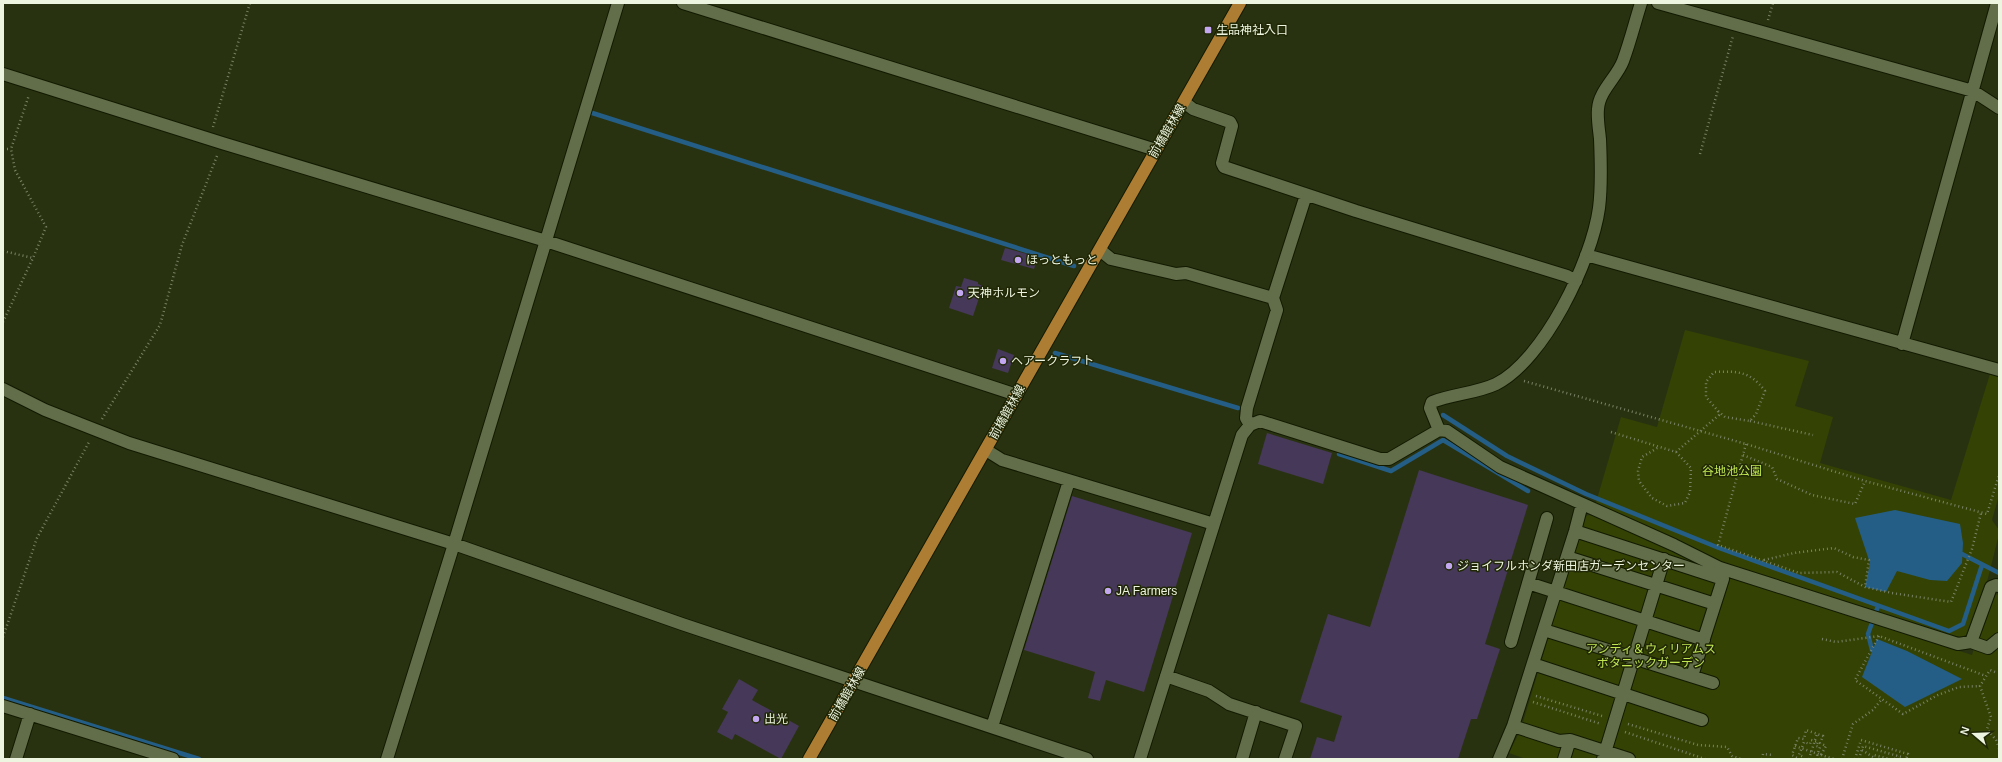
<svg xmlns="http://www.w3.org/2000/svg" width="2002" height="762" font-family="Helvetica,'Noto Sans JP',sans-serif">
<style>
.green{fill:#344204}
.water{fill:#245e86}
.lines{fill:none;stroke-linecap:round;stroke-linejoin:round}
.stream{stroke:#245e86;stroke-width:4.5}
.building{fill:#453858}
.minor-casing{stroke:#121a00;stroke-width:14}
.major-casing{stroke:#121a00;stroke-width:14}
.path{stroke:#7a8266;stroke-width:2.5;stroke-dasharray:1 3;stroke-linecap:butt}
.minor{stroke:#626d49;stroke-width:12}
.major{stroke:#ad7d34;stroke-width:12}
.poi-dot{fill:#c4a7f1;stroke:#202806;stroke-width:1.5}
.labels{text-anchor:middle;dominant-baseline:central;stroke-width:3;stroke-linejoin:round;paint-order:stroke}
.poi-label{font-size:12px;fill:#edf4df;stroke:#202806;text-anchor:start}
.street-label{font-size:12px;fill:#edf4df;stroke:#202806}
.park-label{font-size:12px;fill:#c1e652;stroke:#202806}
</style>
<rect width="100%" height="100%" fill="#293210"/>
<path class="green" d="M1685,330L1809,361L1795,406L1833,417L1820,463L1951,500L1990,374L1999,377V495L1992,520L1999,530V534L1988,578L1968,634L1959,639L1716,560L1595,506L1621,417L1657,427Z
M1588,515L1600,516L1731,578L1972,655L1989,600L1994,594L1999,595V759H1526L1509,753L1521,729L1584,518Z"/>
<path class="water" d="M1895,510L1960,524L1963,543L1962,563L1947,581L1930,580L1897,571L1886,592L1865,587L1870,563L1855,518Z
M1877,639L1907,651L1962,679L1905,707L1862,677Z"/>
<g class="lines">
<path class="stream" d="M586,111L1074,266
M1055,353L1238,408
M1443,415L1507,456L1586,494L1719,548L1949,631L1963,624L1982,565
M1339,454L1391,471L1443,440L1528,491
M1962,554L1999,573
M1872,650L1868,634L1878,606
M3,698L199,759"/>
</g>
<path class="building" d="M1005,248L1038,257L1034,269L1001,260Z
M964,278L978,282V284L983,286L973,316L949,308L956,286L961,287Z
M998,349L1014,355L1008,373L992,368Z
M1267,433L1332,453L1323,484L1258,464Z
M1419,470L1528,505L1485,644L1500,649L1477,719H1471L1458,759H1310L1317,737L1334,742L1342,716L1300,702L1328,614L1370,627Z
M1072,496L1192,533L1144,692L1106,680L1100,701L1088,698L1095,672L1024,650Z
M739,679L758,690L752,700L799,726L781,759L735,734L732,740L717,732L728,712L722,709Z"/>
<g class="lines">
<g class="minor-casing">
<path id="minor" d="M683,3L1156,150
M1658,3L1973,91L1999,108
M3,74L222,143L546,241L1017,395
M1184,102L1193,109L1230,122L1232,126L1222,163L1224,167L1356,211L1567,276L1576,281
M1100,250L1111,259L1176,274L1186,273L1273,298
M1586,255L1999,370
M1902,344L1997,3
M3,389L45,410L129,443L454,544L682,624L1087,759
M1250,425L1246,418L1247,408L1277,310L1273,298L1306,195
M1439,430L1430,408L1432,402C1453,394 1477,393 1496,384C1544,360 1592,260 1599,208C1602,185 1601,162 1600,139C1599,129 1597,118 1598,109C1599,91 1617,77 1623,61C1630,42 1635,22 1641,3
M986,450L1002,460L1214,524
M1575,531L1723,579L1692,676
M1567,557L1715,604
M1528,583L1704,640
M1544,630L1713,683
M1511,642L1547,518
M1971,642L1988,648L1999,639
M1533,664L1702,720
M1166,676L1209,691L1229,704L1296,726L1285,759
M3,706L173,759
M1513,726L1559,741L1570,740L1629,759
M992,727L1069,481
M16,759L30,714
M387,759L454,544L618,3
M1140,759L1242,435L1250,425L1260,421L1380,459H1389L1439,430L1447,431L1500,467L1674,545L1720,568L1958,644L1971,642L1991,587L1996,585L1999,586
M1242,759L1256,712
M1499,759L1513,726L1575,531L1582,504
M1564,759L1570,740
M1603,759L1664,559"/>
</g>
<g class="major-casing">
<path id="major" d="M809,759L1240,3"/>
</g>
<path class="path" d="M1768,20L1773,3
M213,127L250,3
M3,149H11
M1700,154L1733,36
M3,251L33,258
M3,322L33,258L46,227L15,170L11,149L29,95
M1524,381L1746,444L1865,481L1987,514L1999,475
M102,419L160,325L182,245L217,156
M1750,421L1813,435
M1611,432L1676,452L1691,468L1690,492L1685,503L1667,506L1652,498L1639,481L1638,471L1642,457L1659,447
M1746,444L1718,545L1799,573L1837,572L1865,587L1892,593L1951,602L1972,549L1981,513
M1676,452L1719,415L1718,411L1706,397V382L1714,372C1738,371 1750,371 1765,391L1756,414L1750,421L1725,417L1718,411
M1743,455L1772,467L1777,479L1812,495L1855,504L1865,481
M1764,560L1794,553L1834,548L1853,557L1869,560L1865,587
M1879,636L1855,680L1903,714L1938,695L1959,687L1980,686
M3,637L37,538L89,442
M1822,639L1836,642L1879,636L1986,676
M1995,672L1990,670L1980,686L1991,717L1987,729L1996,740L1999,748
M1536,696L1602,716
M1533,702L1601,724
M1628,724L1698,745L1727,747L1732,756L1741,759
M1625,732L1705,759
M1795,746L1821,755L1826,746L1820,743L1823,736L1806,730L1804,739L1798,738L1792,755L1799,759
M1862,750L1873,757L1874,755L1889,759
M1762,759L1763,754L1773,755
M1804,759V757L1799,755L1804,742L1810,744L1811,740L1818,742L1816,746L1820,747L1816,759
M1809,759L1817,734
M1820,759L1821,755L1834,759
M1842,759L1853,724L1873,710L1882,699
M1855,759L1861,740L1908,754L1906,759
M1859,759L1863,746L1898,756L1902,757L1901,759
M1895,759L1898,756"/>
<use href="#minor" class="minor"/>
<use href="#major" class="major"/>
</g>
<g class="poi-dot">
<rect x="1204" y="26" width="8" height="8" rx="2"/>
<circle cx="1018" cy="260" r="4"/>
<circle cx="960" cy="293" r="4"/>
<circle cx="1003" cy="361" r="4"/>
<circle cx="1449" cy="566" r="4"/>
<circle cx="1108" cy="591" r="4"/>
<circle cx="756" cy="719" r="4"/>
</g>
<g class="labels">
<g class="poi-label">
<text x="1216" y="30">生品神社入口</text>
<text x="1026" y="260">ほっともっと</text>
<text x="968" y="293">天神ホルモン</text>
<text x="1011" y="361">ヘアークラフト</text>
<text x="1457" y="566">ジョイフルホンダ新田店ガーデンセンター</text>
<text x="1116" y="591">JA Farmers</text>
<text x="764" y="719">出光</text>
</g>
<g class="street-label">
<text transform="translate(1167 131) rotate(-60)">前橋館林線</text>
<text transform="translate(1007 412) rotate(-61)">前橋館林線</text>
<text transform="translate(847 694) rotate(-60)">前橋館林線</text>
</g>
<g class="park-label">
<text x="1732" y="471">谷地池公園</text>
<text x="1651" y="649">アンディ＆ウィリアムス<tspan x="1651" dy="14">ボタニックガーデン</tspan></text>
</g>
</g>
<rect width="2002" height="762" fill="none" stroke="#edf4df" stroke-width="8"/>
<g transform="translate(1974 734) rotate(289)" stroke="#202806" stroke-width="3" paint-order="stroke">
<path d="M0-3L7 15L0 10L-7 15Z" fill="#edf4df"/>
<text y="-6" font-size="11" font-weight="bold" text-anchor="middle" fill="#edf4df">N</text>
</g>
</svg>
